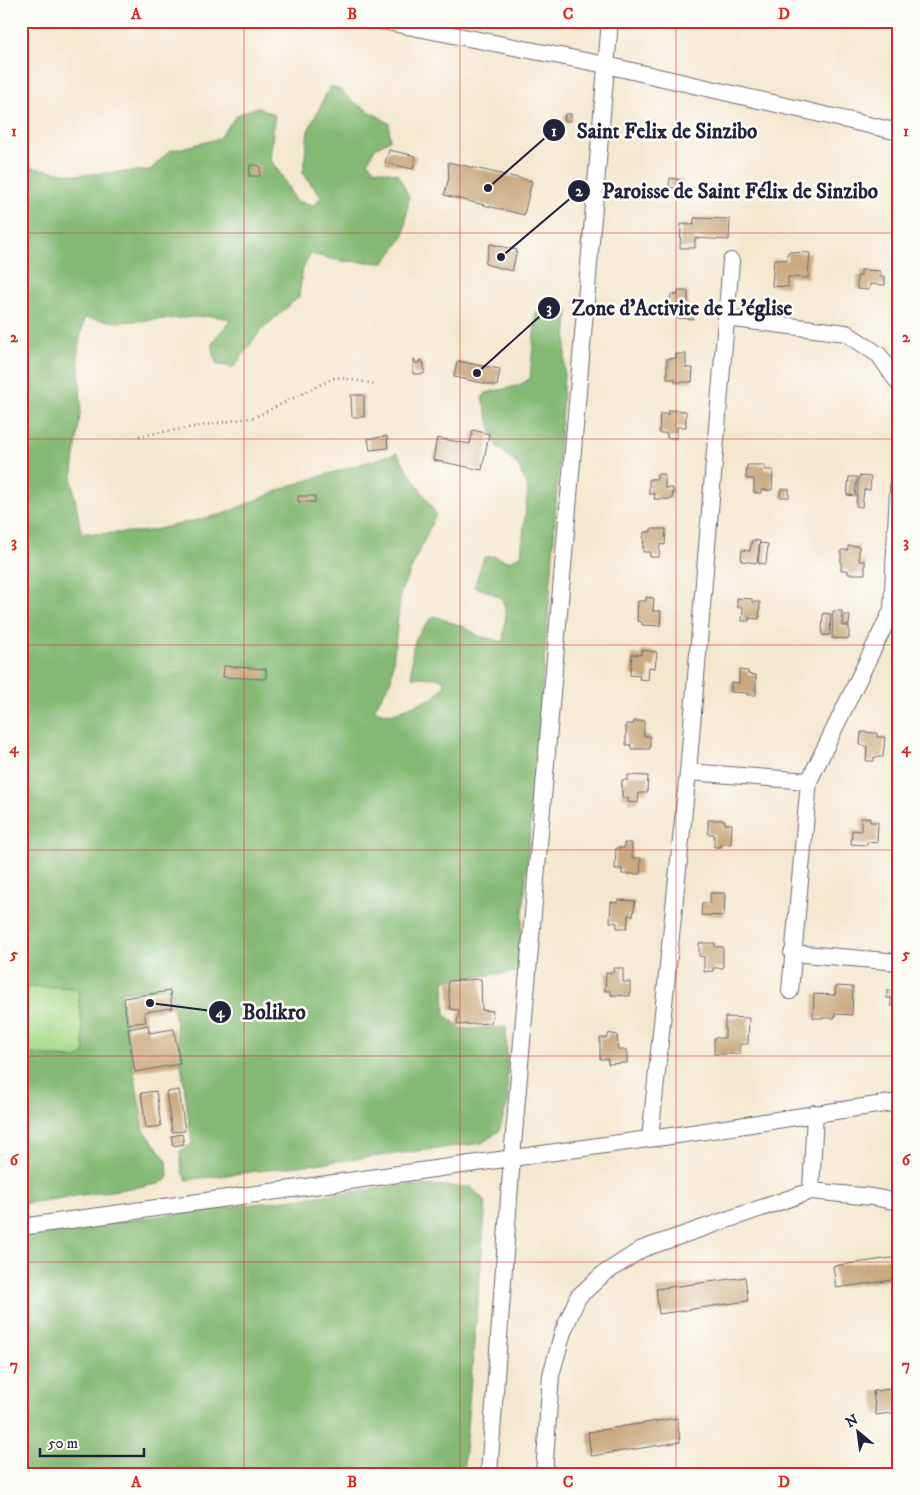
<svg xmlns="http://www.w3.org/2000/svg" width="920" height="1495" font-family="'IM FELL DW Pica',serif">
<style>
.green{fill:#a5d989;stroke:#647e62}
.forest{fill:#84b975;stroke:#536e58}
.building{fill:#c9a980}
.lines{fill:none;stroke-linecap:round;stroke-linejoin:round}
.minor-casing{stroke:#6c676f;stroke-width:18}
.path{stroke:#6c676f;stroke-width:2.5;stroke-dasharray:1 4;stroke-linecap:butt}
.minor{stroke:#fff;stroke-width:16}
.grid{fill:none;stroke:#d62828;stroke-width:1;stroke-opacity:0.55}
.leader{fill:none;stroke:#22223b;stroke-width:2}
.callout-dot{fill:#22223b;stroke:#fdfcf7;stroke-width:2}
.mark-label{font-size:15px;text-anchor:middle;font-weight:bold;fill:#fff}
.callout-label{font-size:21px;text-anchor:middle;font-weight:bold;fill:#22223b;stroke:#fdfcf7;stroke-width:5;stroke-linejoin:round;paint-order:stroke}
.neatline{fill:none;stroke:#d62828;stroke-width:2}
.grid-label{font-size:16px;text-anchor:middle;font-weight:bold;fill:#d62828}
</style>
<rect width="100%" height="100%" fill="#fdfcf7"/>
<filter id="ink" filterUnits="userSpaceOnUse"><feTurbulence type="fractalNoise" baseFrequency=".02" numOctaves="2"/><feDisplacementMap in="SourceGraphic" scale="10" xChannelSelector="R" yChannelSelector="G"/><feConvolveMatrix kernelMatrix="1 2 1 2 8 2 1 2 1" color-interpolation-filters="sRGB"/></filter>
<filter id="wash" filterUnits="userSpaceOnUse"><feTurbulence type="fractalNoise" baseFrequency=".0096" numOctaves="4" result="noise"/><feDisplacementMap in="SourceGraphic" scale="20" xChannelSelector="R" yChannelSelector="G"/><feGaussianBlur stdDeviation="1.12" result="paint"/><feColorMatrix in="noise" values="0 0 0 0 0 0 0 0 0 0 0 0 0 0 0 0 0 1.4 0 .05"/><feComposite in="paint" operator="in"/></filter>
<g filter="url(#wash)">
<rect width="100%" height="100%" fill="#f4e7cf"/>
<path class="green" d="M21,987H67L78,990L85,1052L78,1059L21,1053Z"/>
<path class="forest" d="M330,86L342,91L352,101L389,123L390,140L375,148L368,162L374,169L398,174L409,197L404,236L384,263L341,261L310,254L302,271L299,297L261,330L234,367L217,365C205,338 218,339 231,319L212,316L120,322L84,318L78,350L81,406L72,480L81,532L98,534L150,531L223,514L292,485L397,453L436,514L401,591L391,680L374,710L391,714L435,697L445,685L441,678L412,677C411,646 412,638 434,616L464,627L479,636L503,642L506,612L502,598L487,591L474,587L484,557L494,556L508,561L521,556L528,487L517,464L497,447L482,398L486,393L517,386L530,379L536,312L551,304L568,310L552,568L518,972L444,980L445,1015L462,1029L506,1027L508,1102L499,1131L482,1143L187,1180L182,1172L180,1151L192,1144L171,989L120,992L144,1130L167,1161L168,1179L158,1184L21,1204V1053L77,1059L85,1052L78,990L67,987H21V166L78,175L150,170L169,151L218,139L237,115L257,107L275,115L270,159L282,176L295,201L314,205L321,197L303,174L308,131Z
M407,1185L471,1187L486,1202L463,1474H21V1235L198,1211Z"/>
<g id="blocks">
<path class="building" d="M565,114H571V121H564Z
M389,150L416,156L413,169L385,163Z
M448,162L532,181L524,215L444,195L449,178Z
M250,165L260,166V176H249Z
M670,178L683,180L681,189L669,187Z
M694,218L730,219L729,240L695,238V248H680L681,224L694,225Z
M490,244L517,250L512,271L485,264Z
M788,252L810,253L808,278L788,277V287L772,286L774,259L787,260Z
M861,270L880,271V277H885V285L870,284L869,290L857,289V276H861Z
M678,291H688V306H694L693,319L677,318V315H669L671,294L678,295Z
M676,354H686V368H693L692,382H675V379H667V359L676,358Z
M413,360H415V363H419V360H422V363H424V374H413Z
M457,361L500,369L497,386L454,377Z
M351,395H364V417H352Z
M669,410L686,411V427H677V438H667V433H659L660,414H668Z
M473,430L489,434L482,470L433,460L437,438L470,444Z
M387,436L388,448L370,450L368,439Z
M747,465H765V470H773L772,490H761V493H754V479H746Z
M657,474H665V488H673L672,499H654L655,494H649V479H657Z
M859,476L871,477L870,490L864,489L862,507L856,506Z
M849,477H857L855,496L847,495Z
M781,489H789V497H780Z
M298,496H315V502H298Z
M651,529H666L665,545L660,544L659,557H650V552H643L644,532H651Z
M752,540L760,541L757,563L741,561L742,550L750,551Z
M760,543L768,544L766,564L758,563Z
M848,546H859V561H865V574H848V570H841V550H848Z
M646,597L654,598L653,611H661L660,626L642,625V622L637,621L638,601H646Z
M737,598L752,599V602H760L759,619L749,618V621H742L743,607H737Z
M833,611H842L841,626H849V639L832,638Z
M823,613L831,614L830,635H822Z
M844,615H850L849,625H844Z
M641,650L657,652L655,668L649,667L648,680L639,679L640,676L630,675L632,654L641,655Z
M224,666L266,669V679L223,677Z
M739,670L748,671V674L756,675V695H747V693L731,692V682L739,683Z
M634,721H644V736H650V749H631V745H626V724H634Z
M861,732L877,733V737H885L883,757H874V761H866L867,746L860,745Z
M628,775L648,776L647,793H639L638,803L628,802V798H622V780H628Z
M861,818H870V822H878L877,843L867,842V845L851,844L852,830L861,831Z
M708,820H725V824H732L731,844H721V847H714V834H708Z
M624,843H632V858H641L640,874H622V869H615L616,848H624Z
M710,893H725L724,916L701,915L702,903H710Z
M618,900L635,901L633,916L628,915L627,928H617V923L610,922L611,902L618,903Z
M699,943H715V947H723V968H713V971L704,972V957L699,956Z
M614,968H623V982H630V996L611,995V991H605L606,972L613,973Z
M481,979L482,1010L493,1011L491,1023L457,1025L459,1010L450,1009L448,981Z
M836,986L853,987L852,1015L835,1014V1018H813L814,994L835,995Z
M170,991L172,1008L144,1012L146,1022L127,1024L124,998Z
M887,991H899V1006H891V998H887Z
M725,1017L749,1018L748,1044H740V1054H714V1038H725Z
M148,1025L149,1033L174,1029L180,1064L135,1072L128,1029Z
M609,1033L617,1035L618,1050H627V1063L608,1064V1059H600V1038H607Z
M179,1090L185,1131L172,1132L166,1092Z
M156,1091L161,1126L146,1128L141,1093Z
M182,1134L184,1144L173,1146L171,1136Z
M899,1257V1279L836,1288L833,1266Z
M745,1277L748,1301L659,1314L656,1289Z
M899,1388V1412L876,1415L873,1391Z
M677,1418L680,1442L591,1456L588,1432Z"/>
</g>
</g>
<g filter="url(#ink)">
<use href="#blocks" fill-opacity="0" stroke="#6c676f" stroke-width="1"/>
<g class="lines">
<g class="minor-casing">
<path id="minor" d="M382,21L606,65L899,132
M726,318L846,333L879,355L899,384
M688,772L809,781
M792,953L899,962
M790,991L809,781L892,610L899,470
M650,1139L688,772L731,261
M811,1191L815,1113
M21,1227C230,1198 439,1168 648,1139C732,1128 815,1113 899,1102
M489,1474L512,1157L610,21
M544,1474L551,1375L563,1332L578,1297L602,1275L642,1249L811,1191L872,1197L899,1202"/>
</g>
<path class="path" d="M139,436L255,417L336,377L375,384"/>
<use href="#minor" class="minor"/>
</g>
</g>
<path class="grid" d="M244,21V1474M460,21V1474M676,21V1474M21,233H899M21,439H899M21,645H899M21,850H899M21,1056H899M21,1262H899"/>
<path class="leader" d="M488 188L554 130M501 257L579 191M477 373L549 308M150 1003L220 1012"/>
<g class="callout-dot">
<circle cx="488" cy="188" r="5"/>
<circle cx="501" cy="257" r="5"/>
<circle cx="477" cy="373" r="5"/>
<circle cx="150" cy="1003" r="5"/>
<circle cx="554" cy="130" r="12"/>
<circle cx="579" cy="191" r="12"/>
<circle cx="549" cy="308" r="12"/>
<circle cx="220" cy="1012" r="12"/>
</g>
<g class="mark-label">
<text x="554" y="136">1</text>
<text x="579" y="196">2</text>
<text x="549" y="313">3</text>
<text x="220" y="1017">4</text>
</g>
<g class="callout-label">
<text x="667" y="138">Saint Felix de Sinzibo</text>
<text x="740" y="198">Paroisse de Saint Félix de Sinzibo</text>
<text x="682" y="315">Zone d'Activite de L'église</text>
<text x="274" y="1019">Bolikro</text>
</g>
<rect width="920" height="1495" fill="none" stroke="#fdfcf7" stroke-width="55"/>
<g transform="translate(858 1432) rotate(331)" stroke="#fdfcf7" stroke-width="4" paint-order="stroke">
<path d="M0-4L9 19L0 12L-9 19Z" fill="#22223b"/>
<text y="-8" font-size="14" font-weight="bold" text-anchor="middle" fill="#22223b">N</text>
</g>
<path d="M40 1448v8h104v-8" fill="none" stroke="#22223b" stroke-width="2.5"/>
<text x="48" y="1448" font-size="15" fill="#22223b" stroke="#fdfcf7" stroke-width="4" paint-order="stroke">50 m</text>
<rect x="28" y="28" width="864" height="1440" class="neatline"/>
<g class="grid-label">
<text x="136" y="19">A</text>
<text x="352" y="19">B</text>
<text x="568" y="19">C</text>
<text x="784" y="19">D</text>
<text x="14" y="136">1</text>
<text x="906" y="136">1</text>
<text x="14" y="342">2</text>
<text x="906" y="342">2</text>
<text x="14" y="547">3</text>
<text x="906" y="547">3</text>
<text x="14" y="753">4</text>
<text x="906" y="753">4</text>
<text x="14" y="959">5</text>
<text x="906" y="959">5</text>
<text x="14" y="1165">6</text>
<text x="906" y="1165">6</text>
<text x="14" y="1370">7</text>
<text x="906" y="1370">7</text>
<text x="136" y="1487">A</text>
<text x="352" y="1487">B</text>
<text x="568" y="1487">C</text>
<text x="784" y="1487">D</text>
</g>
</svg>
